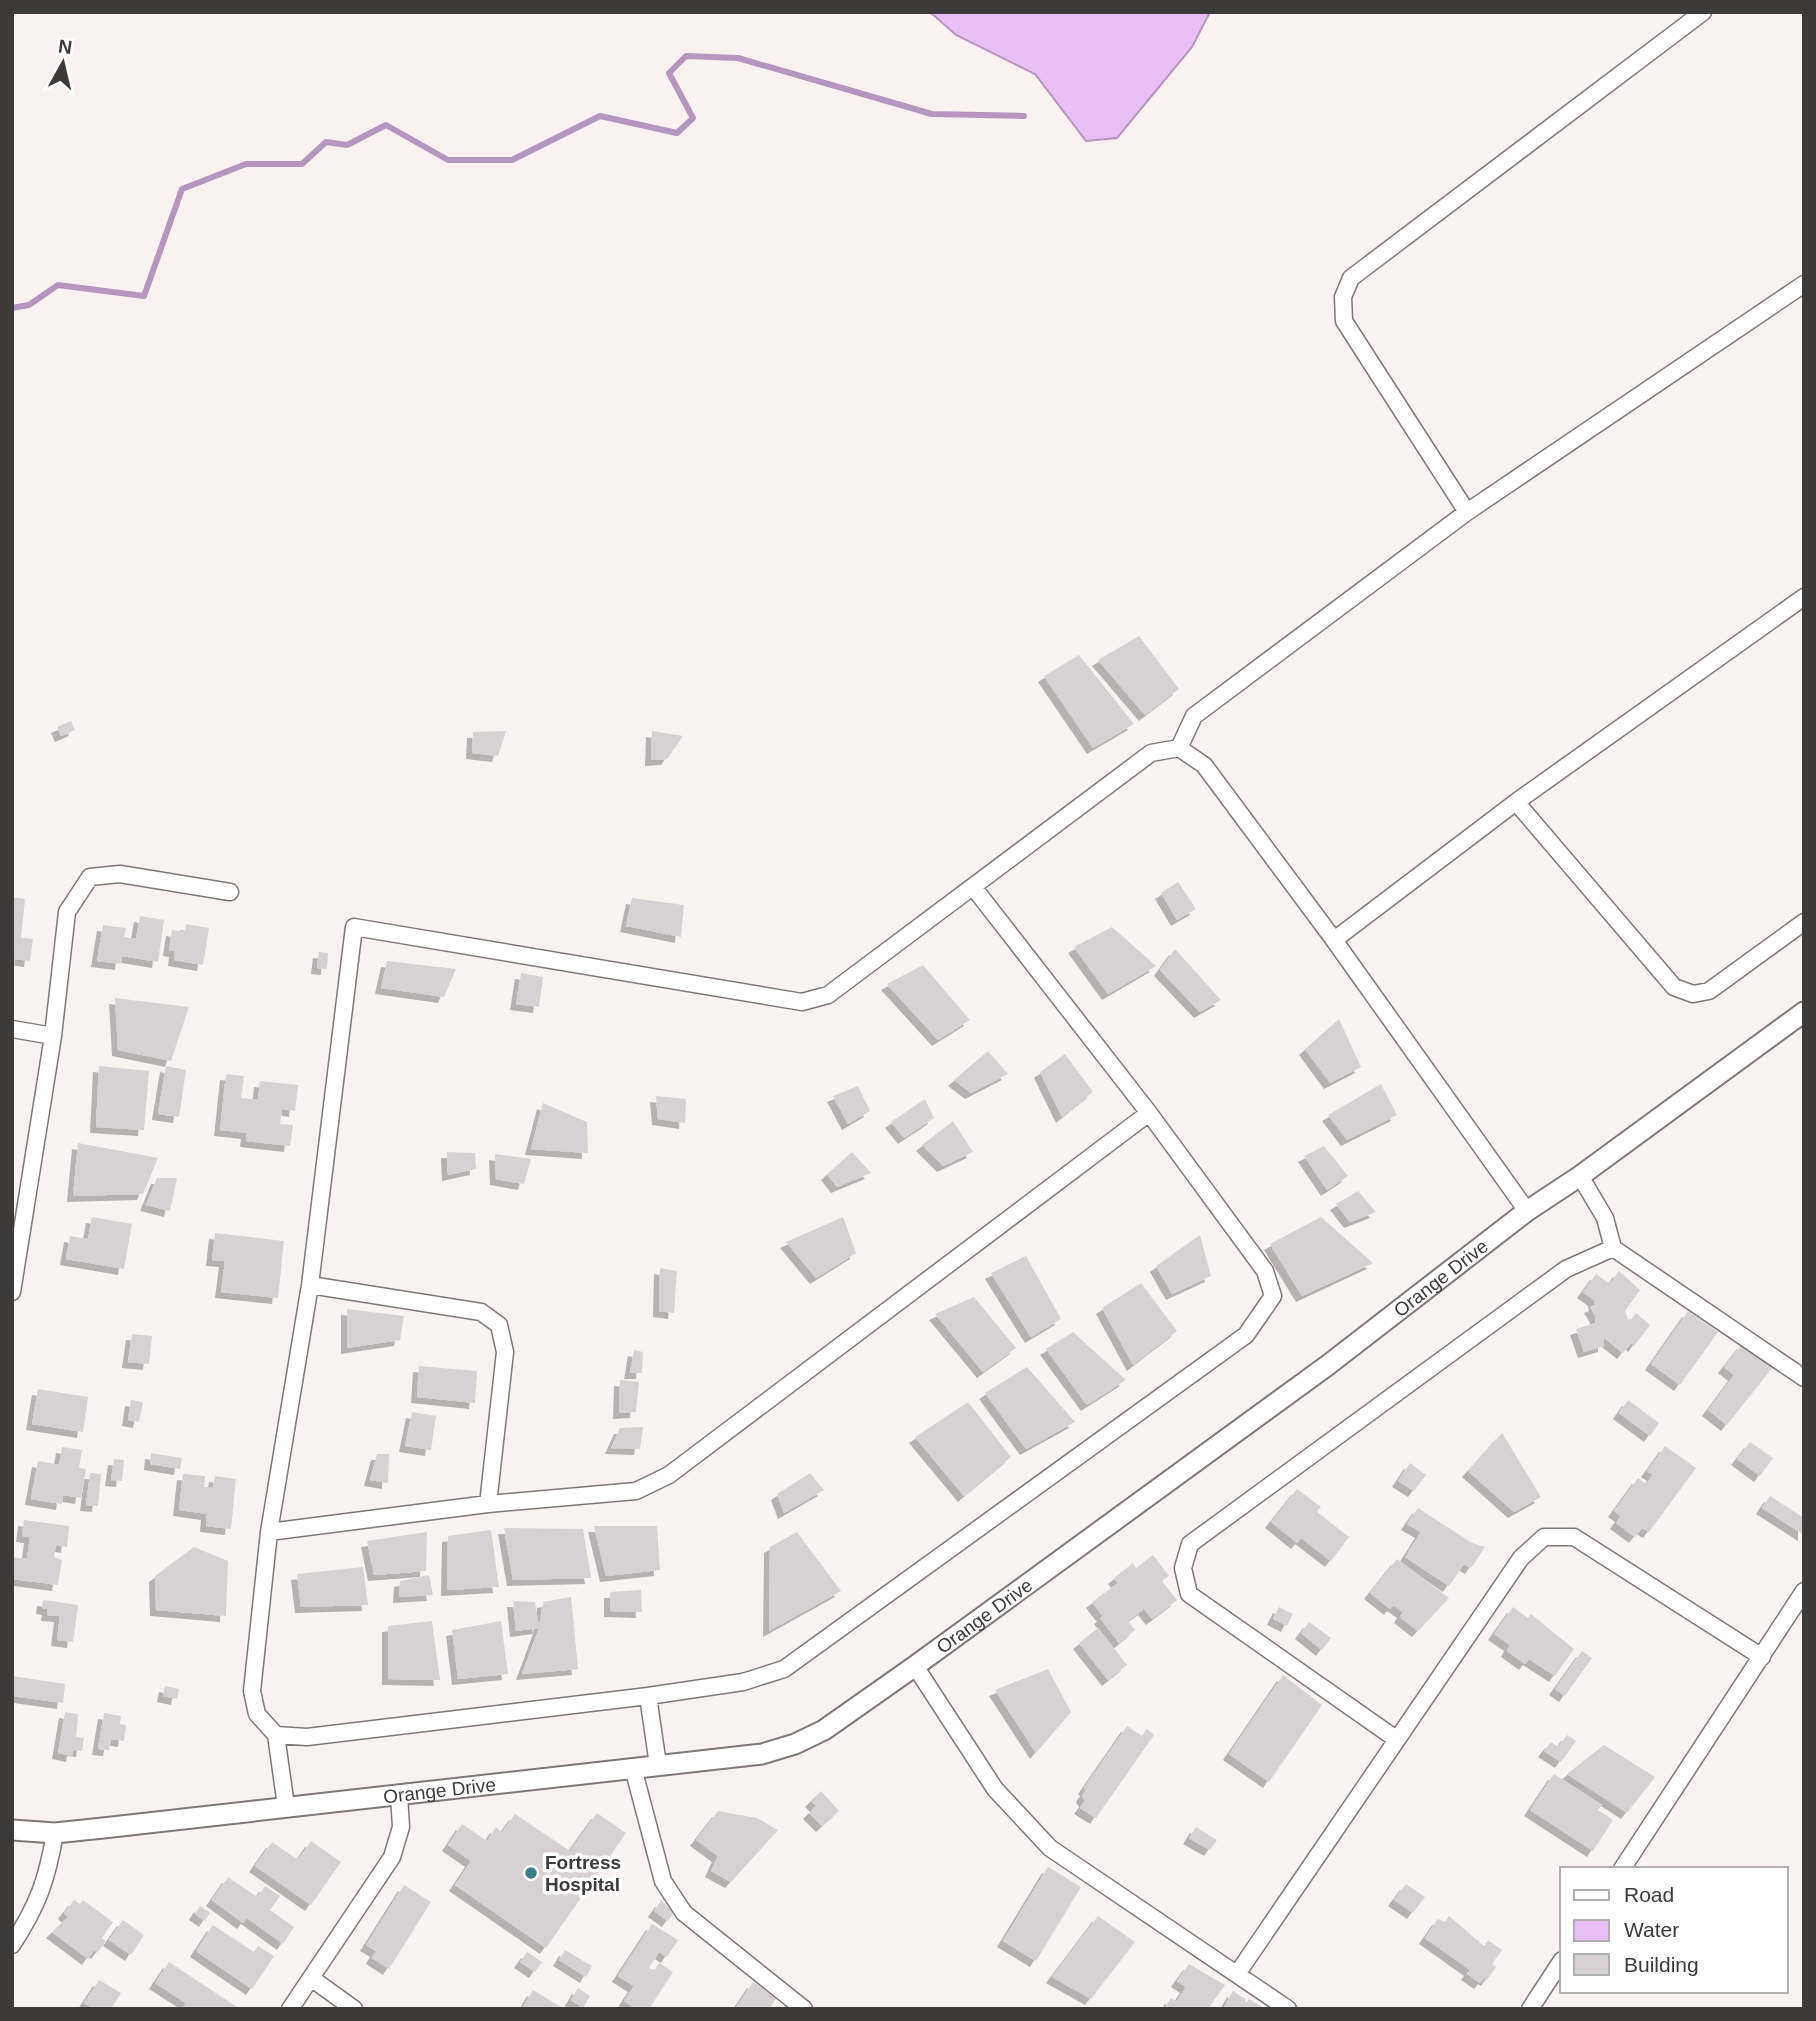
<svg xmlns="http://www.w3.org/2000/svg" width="1816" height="2021" font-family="Helvetica,sans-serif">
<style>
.water{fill:#e8bef6;stroke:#b596be;stroke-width:2}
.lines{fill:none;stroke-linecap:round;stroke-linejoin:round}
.stream{stroke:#b596be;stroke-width:6}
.building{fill:#d8d1d4;filter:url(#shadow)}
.minor-casing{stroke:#7f7877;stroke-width:19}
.tertiary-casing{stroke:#7f7877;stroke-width:23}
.minor{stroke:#fff;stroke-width:16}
.tertiary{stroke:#fff;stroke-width:19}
.poi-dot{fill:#3b7e8e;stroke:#fff;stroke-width:2.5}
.labels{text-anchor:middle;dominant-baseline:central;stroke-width:7;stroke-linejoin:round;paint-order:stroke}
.street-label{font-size:19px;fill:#3d3a3a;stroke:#fff}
.poi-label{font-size:19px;font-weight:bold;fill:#3d3a3a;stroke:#fff;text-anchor:start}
</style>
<defs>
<filter id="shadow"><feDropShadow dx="-6" dy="6" stdDeviation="0" flood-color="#0004"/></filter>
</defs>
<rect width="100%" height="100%" fill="#faf2f1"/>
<path class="water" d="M930,12H1210L1192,47L1117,138L1086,141L1035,74L956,35Z"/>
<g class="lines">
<path class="stream" d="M12,308L29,305L58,285L144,296L182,189L246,164H302L326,142L347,145L386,125L448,160H512L600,116L677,133L693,118L669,73L686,56L738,58L932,114L1024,116"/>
</g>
<path class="building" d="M1139,636L1179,689L1145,715L1098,660Z
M1079,655L1134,724L1093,748L1044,676Z
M71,721L75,730L61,736L57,727Z
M506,731L498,756L472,753L473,732Z
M652,731L683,736L667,759L651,760Z
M1178,882L1196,909L1177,920L1161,893Z
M12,897L25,899L21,938L33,939L30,961L15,959L14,965Z
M632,898L684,905L681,937L626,926Z
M140,916L164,920L158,962L122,956L121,964L97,961L103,925L126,928L124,937L136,939Z
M186,924L209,928L203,965L174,960L175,951L169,950L172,930L185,932Z
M1112,927L1156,966L1108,994L1074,947Z
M1175,949L1221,1000L1200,1012L1160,970Z
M319,952L328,953L327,969L317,968Z
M387,961L456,969L444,997L381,988Z
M923,965L970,1020L938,1040L887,984Z
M521,973L543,977L539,1007L516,1004Z
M115,998L189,1007L171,1061L118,1050Z
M1339,1019L1361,1067L1330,1083L1305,1049Z
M988,1051L1008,1074L971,1093L954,1080Z
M1065,1054L1093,1092L1062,1117L1040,1072Z
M99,1066L149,1071L144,1130L96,1127Z
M166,1066L186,1070L179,1117L158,1114Z
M226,1074L244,1076L241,1098L258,1100L260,1081L298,1085L295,1111L282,1109L280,1124L293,1125L290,1146L246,1141L247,1133L220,1130Z
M1381,1084L1397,1115L1347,1140L1328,1115Z
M858,1086L870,1111L848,1124L833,1096Z
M656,1096L686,1099L685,1123L658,1119Z
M925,1099L934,1118L904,1138L891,1122Z
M543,1103L587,1122L588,1153L531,1149Z
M953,1121L973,1152L943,1166L922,1145Z
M78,1143L158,1158L143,1194L73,1196Z
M1324,1146L1348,1176L1327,1190L1304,1156Z
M447,1152L475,1153L476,1169L448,1175Z
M852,1152L871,1173L837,1187L827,1174Z
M495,1154L531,1159L524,1184L496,1179Z
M157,1178H177L170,1211L146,1205Z
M1358,1191L1376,1212L1350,1222L1336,1204Z
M92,1217L132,1224L124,1269L66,1259L70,1236L88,1239Z
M843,1217L856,1253L816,1278L786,1242Z
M1321,1217L1373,1263L1302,1296L1270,1244Z
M215,1233L284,1241L278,1298L221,1292L225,1261L212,1260Z
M1200,1235L1211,1276L1172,1294L1156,1266Z
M1026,1256L1061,1319L1031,1337L991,1273Z
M660,1268L677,1271L674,1313L659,1311Z
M1619,1271L1640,1290L1625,1311L1629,1322L1636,1313L1650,1325L1634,1346L1631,1343L1623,1353L1604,1338V1346L1584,1352L1576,1329L1595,1323L1596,1317L1590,1307L1595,1305L1594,1300L1583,1292L1596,1274L1610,1284Z
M1141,1283L1177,1331L1133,1365L1102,1308Z
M974,1297L1016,1348L983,1372L935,1314Z
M347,1309L404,1316L400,1340L347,1348Z
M1688,1311L1718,1332L1680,1385L1651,1364Z
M1073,1332L1126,1380L1087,1405L1046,1349Z
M132,1334L152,1336L149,1364L128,1362Z
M1743,1343L1773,1367L1727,1425L1708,1410L1734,1375L1724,1367Z
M634,1350L643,1352L642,1373H630Z
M419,1366L477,1371L475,1403L417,1397Z
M1027,1367L1075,1422L1026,1449L985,1393Z
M620,1380L639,1382L636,1412L619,1413Z
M38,1389L88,1397L83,1432L32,1424Z
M131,1400L143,1402L139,1422L128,1420Z
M1628,1400L1659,1423L1650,1436L1619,1413Z
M968,1402L1011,1457L964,1496L915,1437Z
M412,1412L436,1416L431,1450L405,1446Z
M643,1427L640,1449L611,1448L620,1428Z
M1502,1433L1541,1497L1514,1512L1468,1471Z
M1750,1442L1773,1458L1760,1476L1737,1459Z
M1665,1446L1696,1468L1649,1532L1642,1528L1635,1537L1616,1523L1621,1516L1614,1511L1638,1478L1646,1484L1653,1475L1647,1471Z
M62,1447L82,1450L79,1468L86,1469L81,1498L63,1495L62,1504L31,1499L38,1461L59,1465Z
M151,1453L182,1458L180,1469L150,1464Z
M377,1454H389L388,1483L370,1480Z
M114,1459L124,1460L122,1481L111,1480Z
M1410,1463L1426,1475L1414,1491L1398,1481Z
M90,1473L101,1474L98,1506L86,1505Z
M810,1473L824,1490L784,1513L777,1494Z
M183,1474L205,1476L204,1487L213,1488L215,1476L236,1479L231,1529L206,1526L207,1514L179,1510Z
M1297,1489L1321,1507L1317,1512L1349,1537L1331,1561L1301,1538L1297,1543L1271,1522Z
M1770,1496L1804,1518V1535L1762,1508Z
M1418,1508L1472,1543L1485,1547L1471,1568L1464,1564L1449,1586L1405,1557L1421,1532L1407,1524Z
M24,1520L69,1526L67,1547L56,1545L54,1557L62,1560L58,1585L12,1579V1557L27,1559L30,1537L22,1536Z
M594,1526H657L660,1570L606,1576Z
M504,1528L583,1529L591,1578L513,1580Z
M491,1530L499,1587L447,1590L448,1536Z
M427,1532L426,1571L374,1575L367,1541Z
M797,1532L841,1591L769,1631L770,1547Z
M194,1547L228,1561L226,1616L156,1610L155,1576Z
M1153,1555L1169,1576L1162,1581L1177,1600L1152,1619L1144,1609L1128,1621L1135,1630L1119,1643L1100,1618L1103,1616L1092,1602L1118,1583L1114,1578L1133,1563L1136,1568Z
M1397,1559L1449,1598L1418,1631L1400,1617L1403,1612L1393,1605L1390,1609L1370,1593Z
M363,1567L368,1605L301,1607L297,1574Z
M429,1575L433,1595L399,1597L400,1581Z
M641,1590L642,1612L610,1611V1592Z
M571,1597L578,1669L522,1674L539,1628L516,1631L513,1601L535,1602L539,1628L543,1602Z
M43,1600L78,1605L73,1642L57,1640L60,1616L47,1615L48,1609L42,1608Z
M1279,1607L1293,1614L1287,1626L1273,1619Z
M1513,1607L1528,1618L1531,1614L1574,1649L1555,1676L1529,1659L1525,1664L1507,1651L1510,1645L1494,1634Z
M432,1621L440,1680L388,1679V1626Z
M501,1621L508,1674L458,1679L452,1630Z
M1309,1622L1331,1638L1322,1650L1301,1633Z
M1098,1628L1127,1665L1108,1680L1079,1643Z
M1582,1651L1592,1658L1565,1696L1555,1689Z
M1048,1669L1071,1712L1036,1753L995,1690Z
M1283,1675L1322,1705L1269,1782L1229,1754Z
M12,1676L65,1684L63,1703L12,1696Z
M165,1686L179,1689L177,1699L163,1696Z
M65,1712L78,1714L76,1737L84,1738L82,1751L73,1750L72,1756L58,1753Z
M104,1713L121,1716L120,1724L126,1725L124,1741L111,1739L109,1750L98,1749Z
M1127,1726L1142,1736L1147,1729L1154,1735L1096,1818L1080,1808L1085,1801L1082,1796L1086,1790L1084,1788Z
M1567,1735L1576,1741L1561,1762L1544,1751L1551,1742L1558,1747Z
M1604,1745L1655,1777L1627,1813L1567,1774Z
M1554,1774L1602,1805L1598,1810L1613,1820L1593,1851L1530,1810Z
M821,1791L839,1811L822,1826L809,1813L816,1806L811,1801Z
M718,1811L757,1818L778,1830L731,1882L711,1871L718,1856L696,1840Z
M597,1813L626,1833L546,1948L455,1885L471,1861L448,1845L462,1824L487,1841L496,1827L502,1832L515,1814L570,1851Z
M1196,1827L1217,1840L1210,1850L1189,1838Z
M311,1841L341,1862L311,1905L255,1866L272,1842L298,1860Z
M1048,1867L1081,1887L1036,1961L1003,1941Z
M228,1877L257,1897L265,1886L280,1896L270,1910L294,1927L283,1944L247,1918L243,1923L212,1900Z
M1406,1884L1425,1897L1413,1913L1394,1900Z
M404,1885L431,1902L389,1969L372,1958L376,1951L366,1945Z
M74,1900L80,1904L83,1900L113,1922L102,1938L106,1941L97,1953L94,1950L88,1959L52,1932L68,1917L64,1913Z
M661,1901L675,1911L668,1921L654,1911Z
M200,1906L210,1913L205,1921L195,1914Z
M1098,1916L1135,1942L1091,1999L1052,1977Z
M1449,1916L1484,1946L1488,1940L1502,1950L1492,1964L1496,1967L1487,1980L1484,1978L1480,1983L1467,1974L1470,1970L1425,1938L1438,1919L1445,1922Z
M123,1920L144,1935L131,1955L109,1940Z
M652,1924L678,1940L667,1957L659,1952L649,1968L654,1971L659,1963L673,1972L649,2009H636L624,2001L634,1986L618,1976Z
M213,1925L254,1952L258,1946L274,1956L252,1989L196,1951Z
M565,1950L592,1966L586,1977L559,1960Z
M527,1952L542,1962L535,1972L520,1962Z
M169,1962L240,2009H182L186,2003L155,1983Z
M1189,1964L1225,1985L1208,2009H1164L1171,1998L1176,2002L1186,1987L1177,1981Z
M99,1980L121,1993L111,2009H94L84,2003Z
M753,1982L777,1997L769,2009H735Z
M578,1988L590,1996L583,2008L571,2000Z
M533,1990L564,2009H522Z
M1233,1991L1245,1999L1246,2003L1249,1999L1265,2009H1223Z"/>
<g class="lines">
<g class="minor-casing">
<path id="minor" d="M1467,512L1344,321L1343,297L1351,278L1703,12
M1179,748L1194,716L1467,512L1804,284
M1516,802L1674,987L1693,994L1709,991L1804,922
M974,888L1149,1113L1265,1271L1273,1296L1246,1335L784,1669L743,1682L648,1696L307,1737L276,1735L257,1714L252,1691L269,1532L310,1285L354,927L802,1002L828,995L1151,753L1179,748L1204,765L1334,940L1527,1211
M1334,940L1516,802L1804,597
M12,1029L53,1036L12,1292
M53,1036L67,912L90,877L120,874L230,892
M1580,1176L1605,1218L1613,1248
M310,1285L481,1312L499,1325L505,1352L488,1504
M269,1532L488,1504L636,1491L669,1475L1149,1113
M915,1666L995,1789L1050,1848L1288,2009
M648,1696L658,1765
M276,1735L286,1806
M1396,1739L1189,1594L1183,1568L1190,1544L1566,1269L1613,1248L1804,1378
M633,1768L663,1881L684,1913L804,2009
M1622,1869L1804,1591
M12,1945C38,1905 47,1880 55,1833
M1237,1974L1521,1558L1544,1537H1574L1762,1657
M311,1978L354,2009
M290,2009L392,1857L401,1827L399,1795
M1530,2009L1562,1960"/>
</g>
<g class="tertiary-casing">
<g id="tertiary">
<path id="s1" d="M12,1830L55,1833L103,1828L762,1754L795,1744L824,1730L915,1666L1328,1365L1527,1211L1580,1176L1804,1012"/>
</g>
</g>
<use href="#minor" class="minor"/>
<use href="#tertiary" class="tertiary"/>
</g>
<circle class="poi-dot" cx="531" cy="1873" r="7"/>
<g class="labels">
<g class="street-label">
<text stroke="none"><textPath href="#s1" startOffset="1586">Orange Drive</textPath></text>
<text stroke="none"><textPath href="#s1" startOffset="1018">Orange Drive</textPath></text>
<text stroke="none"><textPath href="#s1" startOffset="430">Orange Drive</textPath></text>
</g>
<g class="poi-label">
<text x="545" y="1862">Fortress<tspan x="545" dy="22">Hospital</tspan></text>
</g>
</g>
<rect width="1816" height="2021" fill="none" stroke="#3d3a3a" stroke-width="28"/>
<rect x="1560" y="1867" width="228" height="126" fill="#ffffff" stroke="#b1b0b0" stroke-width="2"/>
<rect x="1574" y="1890" width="35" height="10" fill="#ffffff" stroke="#b1b0b0" stroke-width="2"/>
<text x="1624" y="1902" font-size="21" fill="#3d3a3a">Road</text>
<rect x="1574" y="1920" width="35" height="21" fill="#e8bef6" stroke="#b1b0b0" stroke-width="2"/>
<text x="1624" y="1937" font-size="21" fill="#3d3a3a">Water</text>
<rect x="1574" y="1954" width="35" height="21" fill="#d8d1d4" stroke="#b1b0b0" stroke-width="2"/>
<text x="1624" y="1972" font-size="21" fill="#3d3a3a">Building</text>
<g transform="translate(63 63) rotate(8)" stroke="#ffffff" stroke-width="5" paint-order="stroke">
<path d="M0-5L12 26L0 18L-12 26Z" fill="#3d3a3a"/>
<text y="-10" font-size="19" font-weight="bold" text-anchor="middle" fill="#3d3a3a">N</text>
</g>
</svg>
